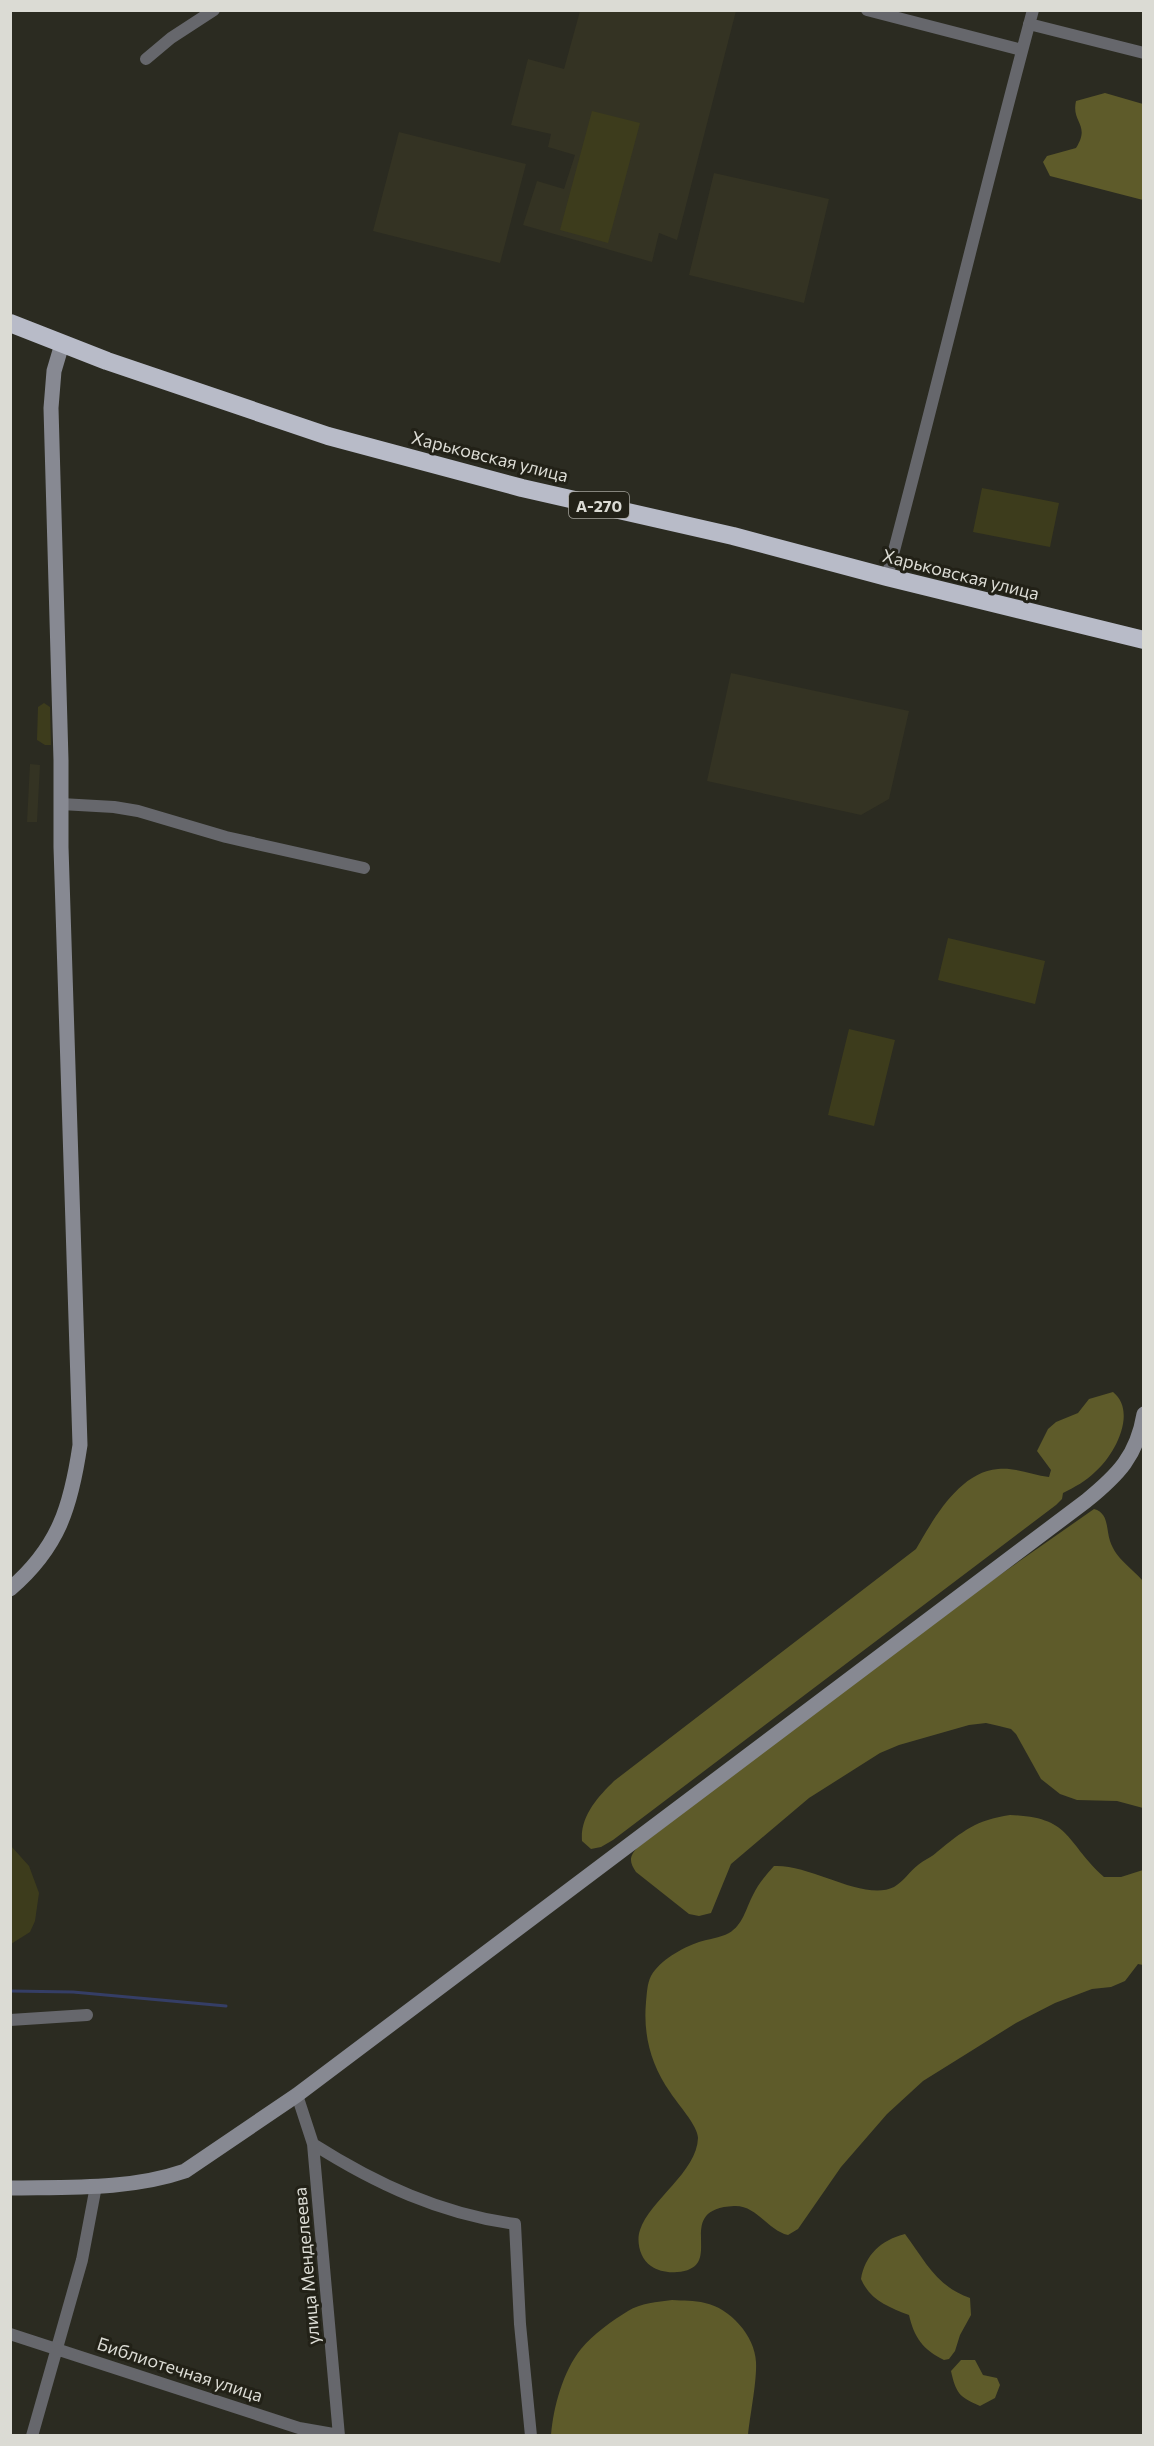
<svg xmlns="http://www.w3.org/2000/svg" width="1154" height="2446" font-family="Commissioner,sans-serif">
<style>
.built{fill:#343323}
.green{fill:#3d3c1c}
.forest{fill:#5e5b2a}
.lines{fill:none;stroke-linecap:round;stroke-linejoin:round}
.stream{stroke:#353e66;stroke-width:3}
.street{stroke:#66676c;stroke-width:12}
.secondary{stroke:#878992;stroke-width:15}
.highway{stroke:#b8bbc8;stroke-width:18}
.labels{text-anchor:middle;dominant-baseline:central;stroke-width:6;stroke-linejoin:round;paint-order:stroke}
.shield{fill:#222117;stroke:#a4a39b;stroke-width:1.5}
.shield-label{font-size:16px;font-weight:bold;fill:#dbdbd4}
.street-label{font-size:18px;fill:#dbdbd4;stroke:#222117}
</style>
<rect width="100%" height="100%" fill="#2b2b21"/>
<path class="built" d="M580,11H736L677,240L659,233L652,262L523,225L537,181L564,189L575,155L548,147L551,134L511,125L528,59L564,69Z
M399,132L526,164L500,263L373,231Z
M714,173L829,199L804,303L689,275Z
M731,673L909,711L889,799L861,815L707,781Z
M30,764L40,765L37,822H27Z"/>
<path class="green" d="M592,111L640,123L608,243L560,230Z
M982,488L1059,503L1050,547L973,532Z
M44,703L50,707L51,745H45L37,740L38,707Z
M948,938L1045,961L1035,1004L938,980Z
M849,1029L895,1040L874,1126L828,1115Z
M11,1846L29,1866L39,1893L35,1921L30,1932L11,1944Z"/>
<path class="forest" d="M1105,93L1143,104V200L1050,176L1043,162L1047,156L1076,148C1091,124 1071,123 1076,101Z
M1113,1392C1138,1412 1114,1456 1095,1472C1086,1481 1075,1487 1063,1493L1062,1499L1056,1505L613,1840L601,1847L591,1849L582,1841C580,1816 598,1797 614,1781L916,1549C933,1520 959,1472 998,1469C1015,1467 1032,1475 1049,1477L1051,1470L1037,1451L1048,1429L1056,1422L1078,1413L1089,1399Z
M1094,1509C1109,1513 1106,1529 1110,1541C1116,1559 1131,1567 1143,1581V1808L1117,1801L1077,1800L1060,1794L1041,1779L1016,1734L1011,1729L999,1726L986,1723L969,1725L899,1745L880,1753L809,1798L731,1864L711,1913L699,1916L689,1914L636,1872C629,1862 629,1856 638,1847L961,1602Z
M1010,1815C1072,1817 1065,1842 1104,1877H1121L1143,1870V1965L1138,1964L1125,1981L1111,1987L1092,1989L1055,2003L1016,2023L923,2081L887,2114L841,2167L798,2229L788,2235C767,2230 757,2205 734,2206C670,2209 729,2268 677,2272C668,2273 658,2271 651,2266C640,2259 636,2241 640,2230C650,2200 697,2172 698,2138C698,2126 677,2103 670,2092C651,2065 643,2035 646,2002C647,1993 647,1984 651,1976C660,1960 682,1948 699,1942C708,1939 720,1938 729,1933C743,1925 746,1908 753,1895C758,1884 766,1875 774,1866C811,1864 864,1902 894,1887C903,1882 910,1871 918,1865C924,1860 932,1857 937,1852C963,1831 976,1820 1010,1815Z
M905,2234C926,2262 936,2286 970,2298L971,2315L960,2335L955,2351L949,2359L944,2360C923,2350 914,2337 909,2315C888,2307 870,2300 861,2279C865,2255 881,2240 905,2234Z
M672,2300C683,2301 694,2300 705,2303C730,2308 755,2336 756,2362C757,2381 750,2415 748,2435H551C553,2408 563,2371 581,2349C592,2335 613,2320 628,2311C641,2303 657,2302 672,2300Z
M961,2360H975L983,2375L997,2378L1000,2385L995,2398L980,2406C959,2397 956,2393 951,2371Z"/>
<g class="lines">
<path class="stream" d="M10,1991L73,1992L226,2006"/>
<path class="street" d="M867,10L1022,50
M1029,24L1144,53
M146,59L171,38L214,10
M887,577C937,389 982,199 1033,10
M61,804L114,807L138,811L226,837L364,868
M10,2020L87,2015
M297,2095L313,2144L339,2436
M313,2144C376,2184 441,2214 515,2224L520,2324L531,2436
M10,2334L299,2428L339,2435
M32,2436L82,2260L96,2186"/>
<path class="secondary" d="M10,1589C59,1547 71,1506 80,1445L61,847V760L51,408L54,371L62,344
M10,2188C69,2187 130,2190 185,2171L297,2095L1086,1501C1118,1475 1137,1456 1144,1414"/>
<path class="highway" d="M10,323L107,361L328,436L522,488L733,536L887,577L1144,640"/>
</g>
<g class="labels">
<rect class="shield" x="569" y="492" width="60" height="26" rx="4.5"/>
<g class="shield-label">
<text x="599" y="505">А-270</text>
</g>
<g class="street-label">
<text transform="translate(490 456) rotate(14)">Харьковская улица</text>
<text transform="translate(961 574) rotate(14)">Харьковская улица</text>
<text transform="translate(306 2266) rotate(-95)">улица Менделеева</text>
<text transform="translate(180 2369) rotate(18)">Библиотечная улица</text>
</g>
</g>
<rect width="1154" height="2446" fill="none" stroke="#dbdbd4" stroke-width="24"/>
</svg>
